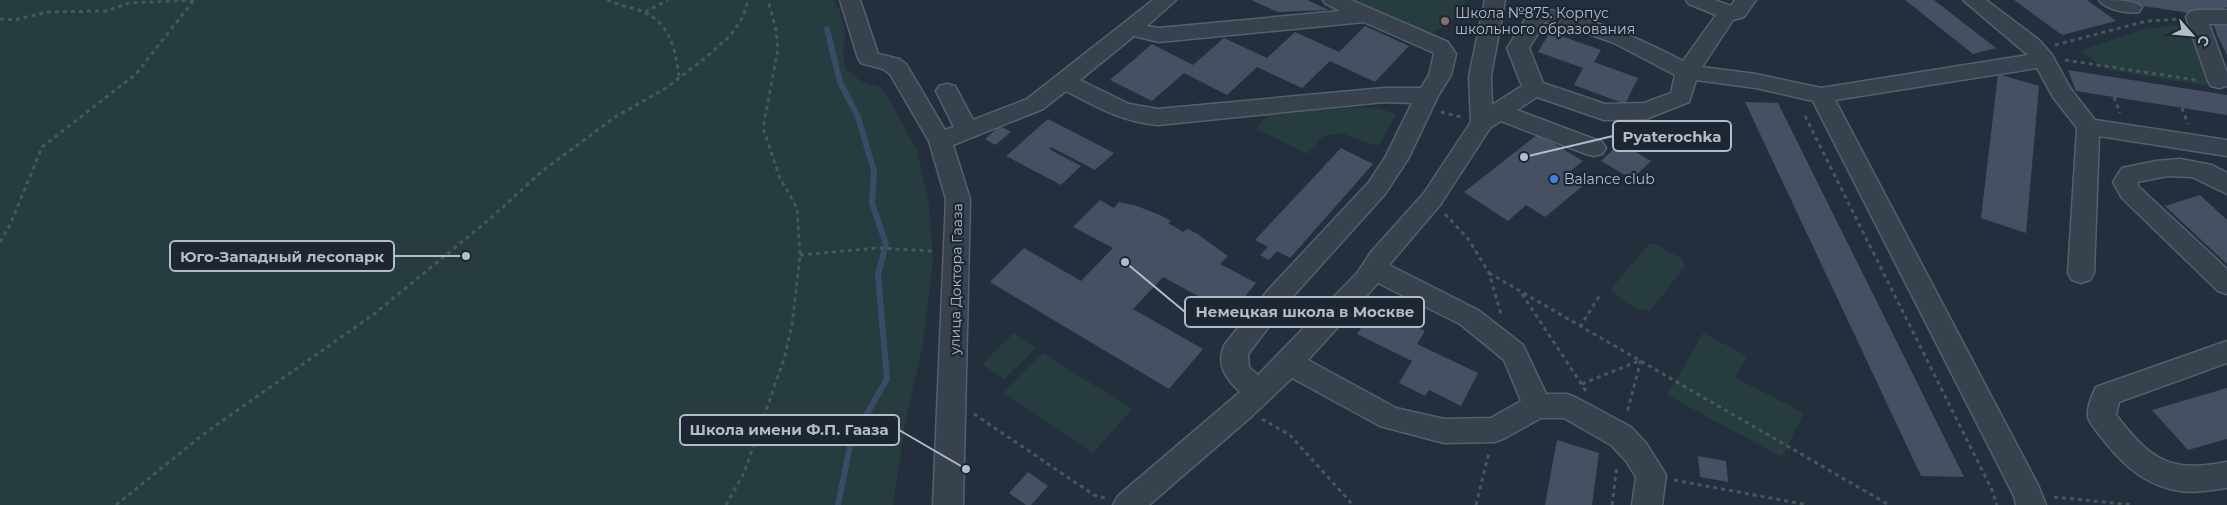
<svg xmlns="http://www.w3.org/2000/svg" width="2227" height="505" font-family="Montserrat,sans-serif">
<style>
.green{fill:#263c3f}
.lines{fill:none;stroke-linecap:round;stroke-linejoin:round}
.stream{stroke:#394c67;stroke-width:6}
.building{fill:#455162}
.minor-casing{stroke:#565f6c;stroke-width:3}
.path{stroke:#44595c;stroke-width:3;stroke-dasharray:4 4;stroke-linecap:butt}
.minor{fill:#38414e;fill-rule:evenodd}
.education-dot{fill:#8d6e63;stroke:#1d2633;stroke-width:2}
.shop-dot{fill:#3f7fe0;stroke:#1d2633;stroke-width:2}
.labels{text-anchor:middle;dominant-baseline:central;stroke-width:4.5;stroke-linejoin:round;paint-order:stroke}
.poi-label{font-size:14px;fill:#b4bcc9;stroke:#1d2633;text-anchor:start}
.street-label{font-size:14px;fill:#b4bcc9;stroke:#1d2633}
.leader{fill:none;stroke:#b4bcc9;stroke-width:2}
.callout-dot{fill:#b4bcc9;stroke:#1d2633;stroke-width:2}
.callout{fill:#1d2633;stroke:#b4bcc9;stroke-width:2}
.callout-label{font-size:15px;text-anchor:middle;font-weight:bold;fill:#b4bcc9}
</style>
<rect width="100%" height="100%" fill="#242f3e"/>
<path class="green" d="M0,0H834L840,11L845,32L843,51L845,69L861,81L882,88L916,148L929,204L933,260L923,345L906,418L893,505H0Z
M1350,0H1467L1449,23L1431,34Z
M2193,23L2206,59L2209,86L2109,70L2079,51L2144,29Z
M1360,107L1381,109L1396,114L1378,146L1341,133L1322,137L1307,154L1256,129L1269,114Z
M1654,243L1682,259L1685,266L1650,311C1636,309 1619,301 1611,289L1649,244Z
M1014,333L1036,348L1004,379L982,364Z
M1703,333L1747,356L1735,378L1804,413L1782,457L1667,395Z
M1043,353L1132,409L1093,453L1003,393Z"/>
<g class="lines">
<path class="stream" d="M827,29L840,82L858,117L874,171L872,203L886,244L878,275L887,379L851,441L838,505"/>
</g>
<path class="building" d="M1251,0H1307L1329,10L1278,12Z
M1905,0H1934L1996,48L1973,54Z
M2014,0H2087L2116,21L2062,35Z
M2125,0H2227V7L2217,12L2189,13L2137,5Z
M2213,22L2227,23V55L2217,35Z
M1365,26L1409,46L1375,82L1330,61L1302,88L1257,67L1227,95L1184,73L1152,101L1110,80L1152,44L1193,65L1224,38L1267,58L1295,32L1339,52Z
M1550,32L1601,50L1594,62L1638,78L1625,104L1574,85L1583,68L1538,52Z
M2068,70L2227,95V115L2076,91Z
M1998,74L2039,86L2026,233L1981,218Z
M1745,102L1778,103L1964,477L1921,476Z
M1048,119L1114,153L1095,170L1051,147L1049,149L1081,166L1061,185L1006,156Z
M1000,126L1011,132L995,145L985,139Z
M1538,134L1583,161L1567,174L1584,185L1545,217L1526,205L1508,221L1464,192Z
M1620,143L1651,161L1632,179L1601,161Z
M1341,148L1373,164L1290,258L1277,251L1269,260L1260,255L1268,247L1255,240Z
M2200,195L2227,220V264L2165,206Z
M1100,200L1114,208L1119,202L1134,205L1160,215L1171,221L1168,223L1183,232L1187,229L1196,233L1228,256L1220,264L1256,283L1231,314L1163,277L1133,309L1203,349L1169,389L990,282L1024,248L1081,281L1113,248L1073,227Z
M1375,307L1425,331L1417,344L1478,373L1461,406L1429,390L1425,396L1399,383L1412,361L1357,334Z
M2227,388V439L2188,450L2152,410Z
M1557,440L1599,453L1592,505H1545Z
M1698,456L1726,461L1728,482L1700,477Z
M1028,472L1048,486L1031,505H1026L1009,493Z"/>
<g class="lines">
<g class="minor-casing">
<path id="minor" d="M840,0H860L878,54L899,59L906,64L945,130L954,127L936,91L939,86L947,84L955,86L973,120L1027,99L1153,0H1176L1147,26L1159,28L1340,11L1326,4L1323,0H1351L1448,42L1456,54L1451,75L1438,96L1408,159L1385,194L1287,303L1248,354L1249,367L1258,375L1358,272L1371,252L1424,193L1471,122L1469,76L1485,0H1505L1491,76L1492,105L1522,86L1507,48L1532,9C1542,7 1551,10 1562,13C1605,23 1644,41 1683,61L1716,15L1689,4L1686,0H1715L1731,6L1735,0H1756L1744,17L1733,20L1702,67L1756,74L1821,88L2028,55L1963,0H1986L2039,40L2052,55L2070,88L2095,120L2227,140V156L2099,136L2094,273L2090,280L2081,283L2072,280L2068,273L2077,128L2053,97L2037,68L1835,100L2038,485L2046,505H2016L2014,496L1813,101L1756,88L1696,80L1689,102L1646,119L1604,120L1537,97L1517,110L1602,142L1606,148L1602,154L1594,156L1586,154L1501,121L1490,128L1440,205L1389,265L1478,310L1523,345L1546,394H1567L1577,398L1631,427L1646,443L1666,475L1662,505H1632L1636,477L1626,461L1611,445L1564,418H1541L1505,438L1495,442L1444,443L1380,426L1292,378L1252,416L1149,505H1113L1118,496L1240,392C1226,379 1215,364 1225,344L1269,289L1369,182L1386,156L1412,103L1384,102L1158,125C1123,122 1096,107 1066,91L1043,109L953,145L970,199L963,505H933L946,199L929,141L890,74L883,69L861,63L858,58ZM1364,22L1432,52L1434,54L1429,75L1421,88H1384L1158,109L1129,104L1080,80L1134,36L1159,42ZM1545,22L1569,27L1614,43L1675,75L1671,93L1644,103L1605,104L1543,83L1529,48ZM1378,283L1460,324L1504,360L1521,401L1491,418L1444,419L1396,408L1308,360Z
M2099,0C2111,0 2135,0 2142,7L2139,12C2129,14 2105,10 2099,0Z
M2196,10H2227V24H2209L2227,73V86L2219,88L2211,86L2208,81L2186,17L2189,12Z
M2180,159L2212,165L2227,173V194L2192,177L2168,176L2137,182L2139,187L2227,269V294L2218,291L2122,198L2113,182L2122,168L2156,161Z
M2227,341V363L2119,402L2116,415C2151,460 2169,473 2227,462V488C2208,491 2189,494 2170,489C2138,481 2117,458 2098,433C2095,429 2089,422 2088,417C2087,408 2092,395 2096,387Z"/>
</g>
<path class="path" d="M607,0C618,5 630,7 641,11C670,22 675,48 679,76
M645,12L668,0
M0,19L15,20L47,12L106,11L129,3L197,0
M2055,45L2147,21L2178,19
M2065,60L2196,80
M2114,97L2120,113
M2182,108L2188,124
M1441,112L1461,117
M1805,116L1992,490L1997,505
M1445,214L1469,240L1489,273L1501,314
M0,242L10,225L42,147L136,74L194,0
M800,255L877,248L933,251
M1489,273L1889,505
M1522,294L1586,391
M1580,327L1600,295
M1582,384L1641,360L1627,413
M974,414L1094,495L1105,498
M1262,419L1290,435L1353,505
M1674,480L1808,505
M2054,497L2133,505
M116,505L205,433L374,314L491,218L541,172L615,117L666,88L705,58L730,36L743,17L748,0
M726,505L744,473L784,359L792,325L800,255L797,208L780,178L763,128L778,49L776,30L768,0
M1476,505L1489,452
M1612,505L1617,466"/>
<use href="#minor" class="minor"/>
</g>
<circle class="education-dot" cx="1445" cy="21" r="5"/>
<circle class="shop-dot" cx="1554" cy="179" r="5"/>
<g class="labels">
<g class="poi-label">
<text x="1455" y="13">Школа №875. Корпус<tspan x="1455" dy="16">школьного образования</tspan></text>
<text x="1564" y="179">Balance club</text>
</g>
<g class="street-label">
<text transform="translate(956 279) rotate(-89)">улица Доктора Гааза</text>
</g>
</g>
<path class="leader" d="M1524 157L1613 136M466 256L394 256M1125 262L1185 312M966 469L899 430"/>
<g class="callout-dot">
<circle cx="1524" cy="157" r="5"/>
<circle cx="466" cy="256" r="5"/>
<circle cx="1125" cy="262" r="5"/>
<circle cx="966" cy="469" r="5"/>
</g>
<g class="callout">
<rect x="1613" y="121" width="118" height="30" rx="5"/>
<rect x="170" y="241" width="224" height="30" rx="5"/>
<rect x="1185" y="297" width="239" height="30" rx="5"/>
<rect x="680" y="415" width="219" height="30" rx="5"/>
</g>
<g class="callout-label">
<text x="1672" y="142">Pyaterochka</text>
<text x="282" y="262">Юго-Западный лесопарк</text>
<text x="1305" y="317">Немецкая школа в Москве</text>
<text x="789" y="435">Школа имени Ф.П. Гааза</text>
</g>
<g transform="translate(2192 35) rotate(117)" stroke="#1d2633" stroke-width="4" paint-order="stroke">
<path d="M0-4L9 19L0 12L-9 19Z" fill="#b4bcc9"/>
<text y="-8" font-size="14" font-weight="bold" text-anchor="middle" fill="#b4bcc9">С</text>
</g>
</svg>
